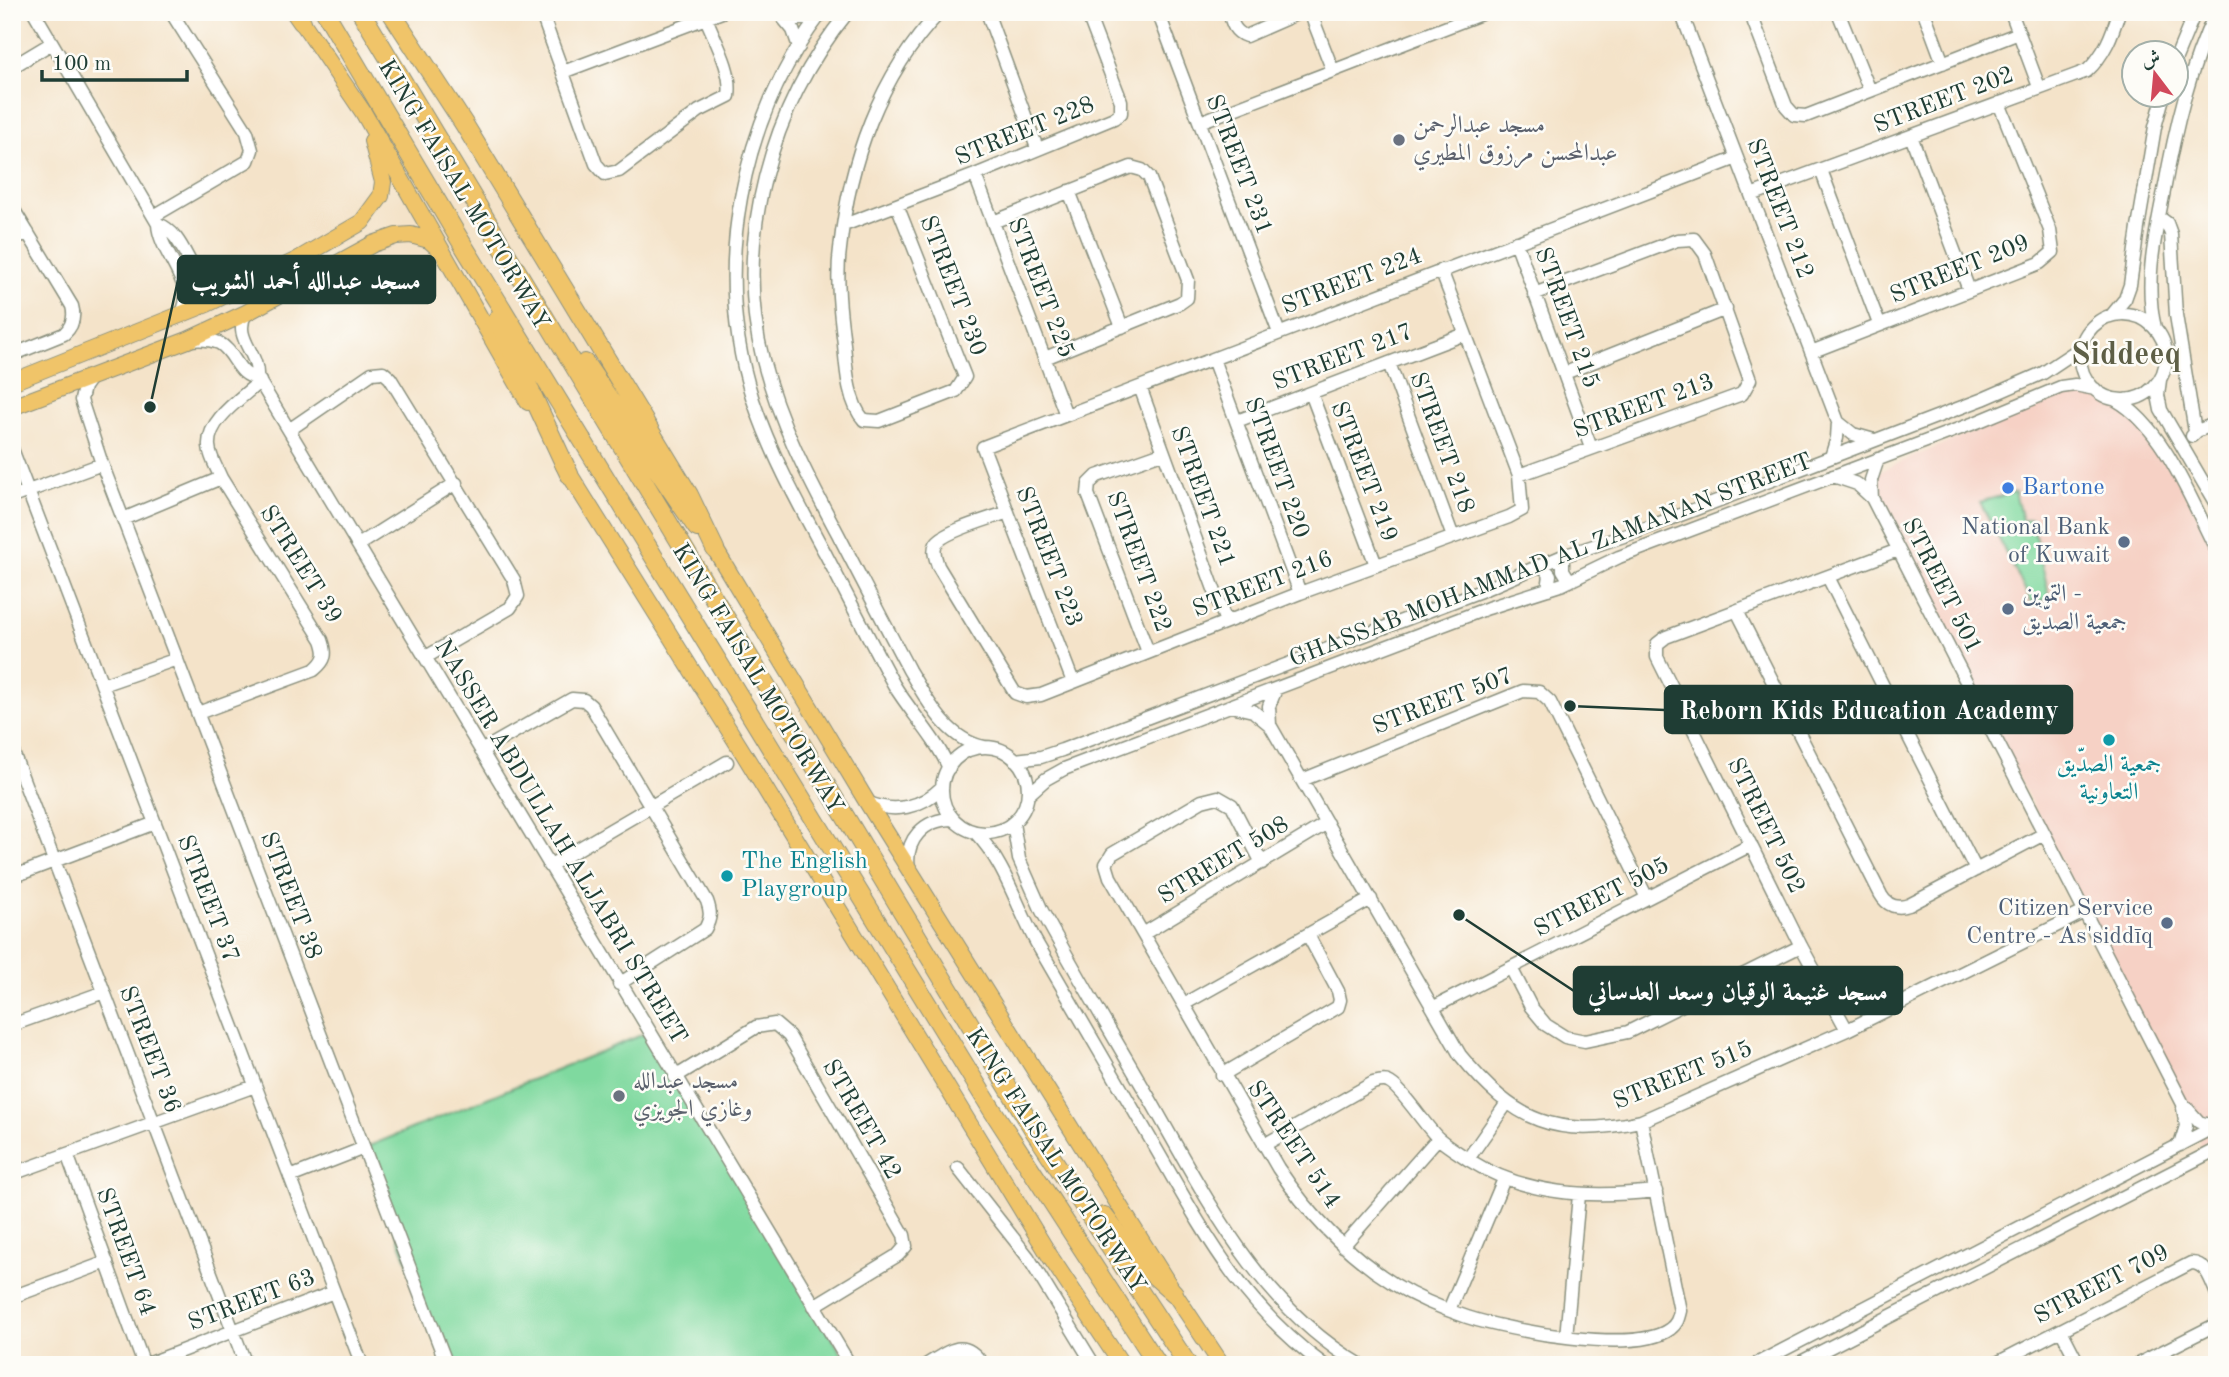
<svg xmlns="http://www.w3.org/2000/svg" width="2229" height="1377" font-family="'Old Standard TT',Amiri,serif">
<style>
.built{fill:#f6d1c5}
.green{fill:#7fd99f;stroke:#4f8b6a;stroke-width:2}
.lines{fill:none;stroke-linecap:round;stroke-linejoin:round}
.minor-casing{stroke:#8a907e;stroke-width:15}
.major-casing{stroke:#8a907e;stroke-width:18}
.highway-casing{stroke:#8a907e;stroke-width:20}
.minor{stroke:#fff;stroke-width:12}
.major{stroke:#f0c469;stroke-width:16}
.highway{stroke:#f0c469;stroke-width:18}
.worship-dot{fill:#6b7280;stroke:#fdfcf7;stroke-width:2.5}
.shop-dot{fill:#3f7fe0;stroke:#fdfcf7;stroke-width:2.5}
.service-dot{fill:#5c6f8a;stroke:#fdfcf7;stroke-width:2.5}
.culture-dot{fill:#0f9aa8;stroke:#fdfcf7;stroke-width:2.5}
.labels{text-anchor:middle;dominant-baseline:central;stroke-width:5;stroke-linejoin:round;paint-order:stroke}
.street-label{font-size:24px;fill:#1f3d34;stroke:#fdfcf7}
.worship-label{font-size:24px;fill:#5b616d;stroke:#fdfcf7;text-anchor:start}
.shop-label{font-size:24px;fill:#366cbe;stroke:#fdfcf7;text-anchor:start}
.service-label{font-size:24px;fill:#4e5e75;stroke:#fdfcf7;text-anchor:end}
.culture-label{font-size:24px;fill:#0d838f;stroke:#fdfcf7}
.district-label{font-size:32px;font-weight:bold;fill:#5e5f46;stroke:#fdfcf7}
.leader{fill:none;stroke:#1f3d34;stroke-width:2.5}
.callout-dot{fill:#1f3d34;stroke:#fdfcf7;stroke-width:2.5}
.callout{fill:#1f3d34;stroke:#1f3d34;stroke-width:2.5}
.callout-label{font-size:26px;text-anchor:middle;font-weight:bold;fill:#fff}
</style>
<rect width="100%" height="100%" fill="#fdfcf7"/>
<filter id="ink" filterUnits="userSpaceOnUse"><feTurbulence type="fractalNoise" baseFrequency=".0143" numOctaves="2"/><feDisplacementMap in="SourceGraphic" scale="14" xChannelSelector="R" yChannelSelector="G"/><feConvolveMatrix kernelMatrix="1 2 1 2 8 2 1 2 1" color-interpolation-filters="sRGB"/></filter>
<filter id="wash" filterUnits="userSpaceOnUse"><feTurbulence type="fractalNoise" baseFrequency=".00686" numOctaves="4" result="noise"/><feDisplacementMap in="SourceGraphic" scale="28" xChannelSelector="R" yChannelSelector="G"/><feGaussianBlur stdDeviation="1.57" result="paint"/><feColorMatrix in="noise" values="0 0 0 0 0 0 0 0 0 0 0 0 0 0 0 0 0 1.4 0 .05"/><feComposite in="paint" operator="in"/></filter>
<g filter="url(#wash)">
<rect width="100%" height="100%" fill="#f4e3c9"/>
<path class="built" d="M2067,392L2098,396L2129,415L2169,463L2217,551V1141L2200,1150L2199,1122L2192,1116L1875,497L1872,474Z"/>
<path class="green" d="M2015,492L2022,521L2031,519L2050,598L2032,603L1980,502Z
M644,1034L675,1077L849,1365H447L364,1148Z"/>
</g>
<g filter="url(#ink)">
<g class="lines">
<g class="minor-casing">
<path id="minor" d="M34,12L158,224C159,254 202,290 179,316
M541,12L596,164L605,174L619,171L699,111L729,96C733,71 715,41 706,18
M778,12L793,30L799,47
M822,12C740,119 711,270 753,400C771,454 798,503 825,553C848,597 870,641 894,685C911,713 935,737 949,768
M848,12C771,106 733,240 763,360C779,422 808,478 838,534C862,580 885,625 909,670C927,700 947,740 984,747
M987,12L1037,148
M1158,12L1279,333
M1229,12C1232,23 1234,32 1246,36L1301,12
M1310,12L1333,71
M1681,12L1838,422L1837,438L1831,457
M1750,12L1786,106L1794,115L1806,116L2019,33
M1838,12L1870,91
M1924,12L1943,63
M2011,12L2039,87
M783,16L798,19L819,17
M2176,58L2195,12
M12,67L52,43
M563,72L722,12
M1200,122L1486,12
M1911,136L1969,290
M1821,170L1879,324
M975,175L1066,415
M1069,191L1122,327
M1751,195L2087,71C2105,54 2112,35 2119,12
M897,205L965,377L956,391L879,421L864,420C848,403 846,367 844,344C840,313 836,280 840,249C849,163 879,75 940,12
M12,207L72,306C75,317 73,326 64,334L12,355
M154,216L248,161L252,150L247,132L171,12
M2159,217L2167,223L2171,234L2176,315L2195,432
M993,222L1131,167L1142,170L1149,177L1188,280L1187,298L1180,303L1045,358
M158,224C191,236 188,292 228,293
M844,225L975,175L1114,118L1121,113V101L1087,12
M12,239L28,233
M1516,242L1591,448
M246,313C232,338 259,352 257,377L850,1365
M2080 357a43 43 0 1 1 86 0a43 43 0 1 1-86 0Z
M2111,316L2125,299L2130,285L2138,228L2155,127L2164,94
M2155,328C2144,282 2155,237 2164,191C2175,129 2189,69 2216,12
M189,340C198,339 210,339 219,343C235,351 238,378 257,377
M1811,352L2040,263L2053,252L2050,230L1999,103
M1213,359L1300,593
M1389,363L1453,537
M1565,373L1726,309
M91,377L84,387L81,400L102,464L447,1365
M2160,380L2158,395L2161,410L2217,506
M1140,387L1226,622
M1311,393L1376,565
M2116,400C2164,427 2192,503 2217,551
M1237,421L1465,334
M1838,422L1853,434L1874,440
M289,430L372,373L383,372L390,378L514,580L518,596L510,608L426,657
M2192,436L2197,431L2217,423
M12,449L362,1365
M1519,475L1742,394L1750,380L1705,254L1694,239L1677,240L1534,294
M1833,476L1857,484L1872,498L2183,1104L2199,1122L2216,1127
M12,497L102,464
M1872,498L1871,480L1878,459
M1008,512C993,518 943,531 936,544C932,551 936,559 938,566L1015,693L1026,697L1041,695L1300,593L1509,517L1522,510L1519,475L1441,270
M123,519L221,478
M358,545L456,483
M1563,556V570L1570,581
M1542,565L1550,575L1548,589
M1828,577L1976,870
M1737,611L1881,895C1887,906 1897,909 1909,905L2044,834
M1148,652L1088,494L1089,484L1097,476L1162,453
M1073,682L983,447L1737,158
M102,685L177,659
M1231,706L1253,711L1270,725L1460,1055C1515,1122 1555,1139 1641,1121L1847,1030L2084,912
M198,713L314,670C326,660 327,654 322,640L221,478C217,468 210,458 209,446C207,420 242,398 260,381
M1270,725L1269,706L1276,689
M942 790a43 43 0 1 1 86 0a43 43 0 1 1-86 0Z
M12,750L246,1365
M481,751L572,699L584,700L591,706L707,901C711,912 711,918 705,929L619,984
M1015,760L1041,757L1062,750L1478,592L1563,556L1636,532L1983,399L2043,373L2082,347
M1302,780L1523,691L1539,692L1550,702L1647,898
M1028,795L1046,779L1064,769L1488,608L1563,584L1619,557L1977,422L2061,387L2075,385L2095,389
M867,802C894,814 921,808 942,787
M1013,823L1019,859L1042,911C1077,975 1114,1038 1151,1101C1207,1199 1259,1306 1361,1365
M975,832C1005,863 1016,905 1036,942C1074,1008 1113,1074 1151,1140C1202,1228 1239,1303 1324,1365
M1262,863L1232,805L1218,797L1202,801L1112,854L1106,864L1110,877L1278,1168C1309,1215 1346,1254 1394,1284C1415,1297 1443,1309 1467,1317C1507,1330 1636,1355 1670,1329C1677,1324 1678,1319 1680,1311L1641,1121
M549,866L727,762
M909,869C904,840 924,819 953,819
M12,877L155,823
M1143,934L1327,823
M1511,968L1531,1007L1546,1025L1565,1037L1585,1041L1628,1032L1801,946
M1184,1004L1371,899
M1434,1007L1751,845
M12,1025L104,992
M1847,1030L1801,946L1657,657V644L1666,637L1898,550
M1222,1075L1338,1007L1340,1000L1338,991L1308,935
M675,1077L756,1027L775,1024L789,1036L904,1235L906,1246L898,1255L814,1306
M1264,1145L1373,1083C1377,1082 1384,1080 1388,1082C1400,1086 1426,1127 1438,1138C1447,1146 1459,1153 1469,1160C1526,1196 1590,1198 1656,1191
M2180,1145L2186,1126L2183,1108
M67,1154L144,1365
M1468,1159L1507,1103
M958,1168L1028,1257L1094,1365
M12,1174L255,1086
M290,1177L364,1148
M1343,1246L1438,1138
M12,1297L107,1262
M1449,1310L1504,1179
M2061,1330L2079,1365
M1566,1337L1579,1195
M145,1365L334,1292
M926,1365C950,1351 964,1336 983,1365
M1754,1365L2216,1126
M1795,1365L2217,1149
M1993,1365L2191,1263C2207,1263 2211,1281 2217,1294
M2136,1365L2217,1324"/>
</g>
<g class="major-casing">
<path id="major" d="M302,22L363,112L528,402
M12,382L207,304L297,260L362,222L381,196L383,182L372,141
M12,407L188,340L246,313L373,244L396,236L411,235L429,240L438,248
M563,464L744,754L1051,1258L1122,1365
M715,549L867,802L1174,1293L1222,1365"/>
</g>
<g class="highway-casing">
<path id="highway" d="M295,12L302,22
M325,12L460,240L991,1108L1158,1365
M361,12L1035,1132L1188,1365
M391,12L464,124L689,495L715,549
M497,319L569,474
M585,363L697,528
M1104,1216L1140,1263L1174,1293"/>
</g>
<use href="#minor" class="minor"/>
<use href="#major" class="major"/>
<use href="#highway" class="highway"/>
</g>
</g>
<g class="worship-dot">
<circle cx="1399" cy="140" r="7"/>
<circle cx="619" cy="1096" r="7"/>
</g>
<circle class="shop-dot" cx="2008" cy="488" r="7"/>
<g class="service-dot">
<circle cx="2124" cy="542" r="7"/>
<circle cx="2008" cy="609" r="7"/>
<circle cx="2167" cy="923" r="7"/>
</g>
<g class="culture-dot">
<circle cx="2109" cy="740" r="7"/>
<circle cx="727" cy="876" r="7"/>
</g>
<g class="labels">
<g class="street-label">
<text transform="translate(1944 101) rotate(-21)">STREET 202</text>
<text transform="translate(1025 132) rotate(-22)">STREET 228</text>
<text transform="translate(1238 165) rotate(69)">STREET 231</text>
<text transform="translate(463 195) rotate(59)">KING FAISAL MOTORWAY</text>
<text transform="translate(1779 209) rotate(69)">STREET 212</text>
<text transform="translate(1960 270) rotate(-22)">STREET 209</text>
<text transform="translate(1352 282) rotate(-21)">STREET 224</text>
<text transform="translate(952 286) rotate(69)">STREET 230</text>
<text transform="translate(1040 288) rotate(69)">STREET 225</text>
<text transform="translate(1566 318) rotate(70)">STREET 215</text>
<text transform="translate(1343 358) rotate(-21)">STREET 217</text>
<text transform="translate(1644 407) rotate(-20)">STREET 213</text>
<text transform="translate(1441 443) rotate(70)">STREET 218</text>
<text transform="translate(1276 468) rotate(70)">STREET 220</text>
<text transform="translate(1363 472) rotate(69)">STREET 219</text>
<text transform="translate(1202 497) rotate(70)">STREET 221</text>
<text transform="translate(1048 557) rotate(69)">STREET 223</text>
<text transform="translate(1551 561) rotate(-21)">GHASSAB MOHAMMAD AL ZAMANAN STREET</text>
<text transform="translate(1138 562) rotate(70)">STREET 222</text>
<text transform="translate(300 565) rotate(58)">STREET 39</text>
<text transform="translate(1263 585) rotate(-21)">STREET 216</text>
<text transform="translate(1941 586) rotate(63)">STREET 501</text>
<text transform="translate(757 679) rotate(59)">KING FAISAL MOTORWAY</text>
<text transform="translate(1443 702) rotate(-21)">STREET 507</text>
<text transform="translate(1765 826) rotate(64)">STREET 502</text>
<text transform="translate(560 842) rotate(59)">NASSER ABDULLAH ALJABRI STREET</text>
<text transform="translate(1224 861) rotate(-31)">STREET 508</text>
<text transform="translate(290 896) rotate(69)">STREET 38</text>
<text transform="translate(1602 898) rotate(-27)">STREET 505</text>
<text transform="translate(207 899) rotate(69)">STREET 37</text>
<text transform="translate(149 1050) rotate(69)">STREET 36</text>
<text transform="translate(1683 1076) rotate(-22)">STREET 515</text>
<text transform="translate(861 1120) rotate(60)">STREET 42</text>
<text transform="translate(1293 1145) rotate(56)">STREET 514</text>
<text transform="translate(1055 1161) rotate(57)">KING FAISAL MOTORWAY</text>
<text transform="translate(125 1252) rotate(70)">STREET 64</text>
<text transform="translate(2102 1285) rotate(-27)">STREET 709</text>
<text transform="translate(252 1301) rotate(-21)">STREET 63</text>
</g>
<g class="worship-label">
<text x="1413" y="126">مسجد عبدالرحمن<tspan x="1413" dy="28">عبدالمحسن مرزوق المطيري</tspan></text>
<text x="633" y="1082">مسجد عبدالله<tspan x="633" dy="28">وغازي الجويزي</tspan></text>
</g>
<g class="shop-label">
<text x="2022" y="488">Bartone</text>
</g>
<g class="service-label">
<text x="2110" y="528">National Bank<tspan x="2110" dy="28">of Kuwait</tspan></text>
<text x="2022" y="595" text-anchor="start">التموين -<tspan x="2022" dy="28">جمعية الصدّيق</tspan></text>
<text x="2153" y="909">Citizen Service<tspan x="2153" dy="28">Centre - As'siddīq</tspan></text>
</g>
<g class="culture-label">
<text x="2109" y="765">جمعية الصدّيق<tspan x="2109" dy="28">التعاونية</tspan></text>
<text x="741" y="862" text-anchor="start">The English<tspan x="741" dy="28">Playgroup</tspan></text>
</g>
<g class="district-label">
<text x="2126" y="356">Siddeeq</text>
</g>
</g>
<path class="leader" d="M150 407L178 280M1570 706L1665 710M1459 915L1574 991"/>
<g class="callout-dot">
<circle cx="150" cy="407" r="7"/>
<circle cx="1570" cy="706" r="7"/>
<circle cx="1459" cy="915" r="7"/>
</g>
<g class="callout">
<rect x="178" y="256" width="257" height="47" rx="7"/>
<rect x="1665" y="686" width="407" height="47" rx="7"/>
<rect x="1574" y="967" width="328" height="47" rx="7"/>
</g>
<g class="callout-label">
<text x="306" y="289">مسجد عبدالله أحمد الشويب</text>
<text x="1869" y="719">Reborn Kids Education Academy</text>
<text x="1738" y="1000">مسجد غنيمة الوقيان وسعد العدساني</text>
</g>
<rect width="2229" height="1377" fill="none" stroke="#fdfcf7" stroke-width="42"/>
<g transform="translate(2155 74) rotate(344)"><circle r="33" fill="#fdfcf7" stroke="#a4b0a9" stroke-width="2"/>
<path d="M0-5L12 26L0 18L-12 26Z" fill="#d1495b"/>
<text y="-10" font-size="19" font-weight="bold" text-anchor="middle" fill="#1f3d34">ش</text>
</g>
<path d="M42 70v10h145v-10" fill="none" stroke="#1f3d34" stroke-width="3.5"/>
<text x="52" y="70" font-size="21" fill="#1f3d34" stroke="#fdfcf7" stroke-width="5" paint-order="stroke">100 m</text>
</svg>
